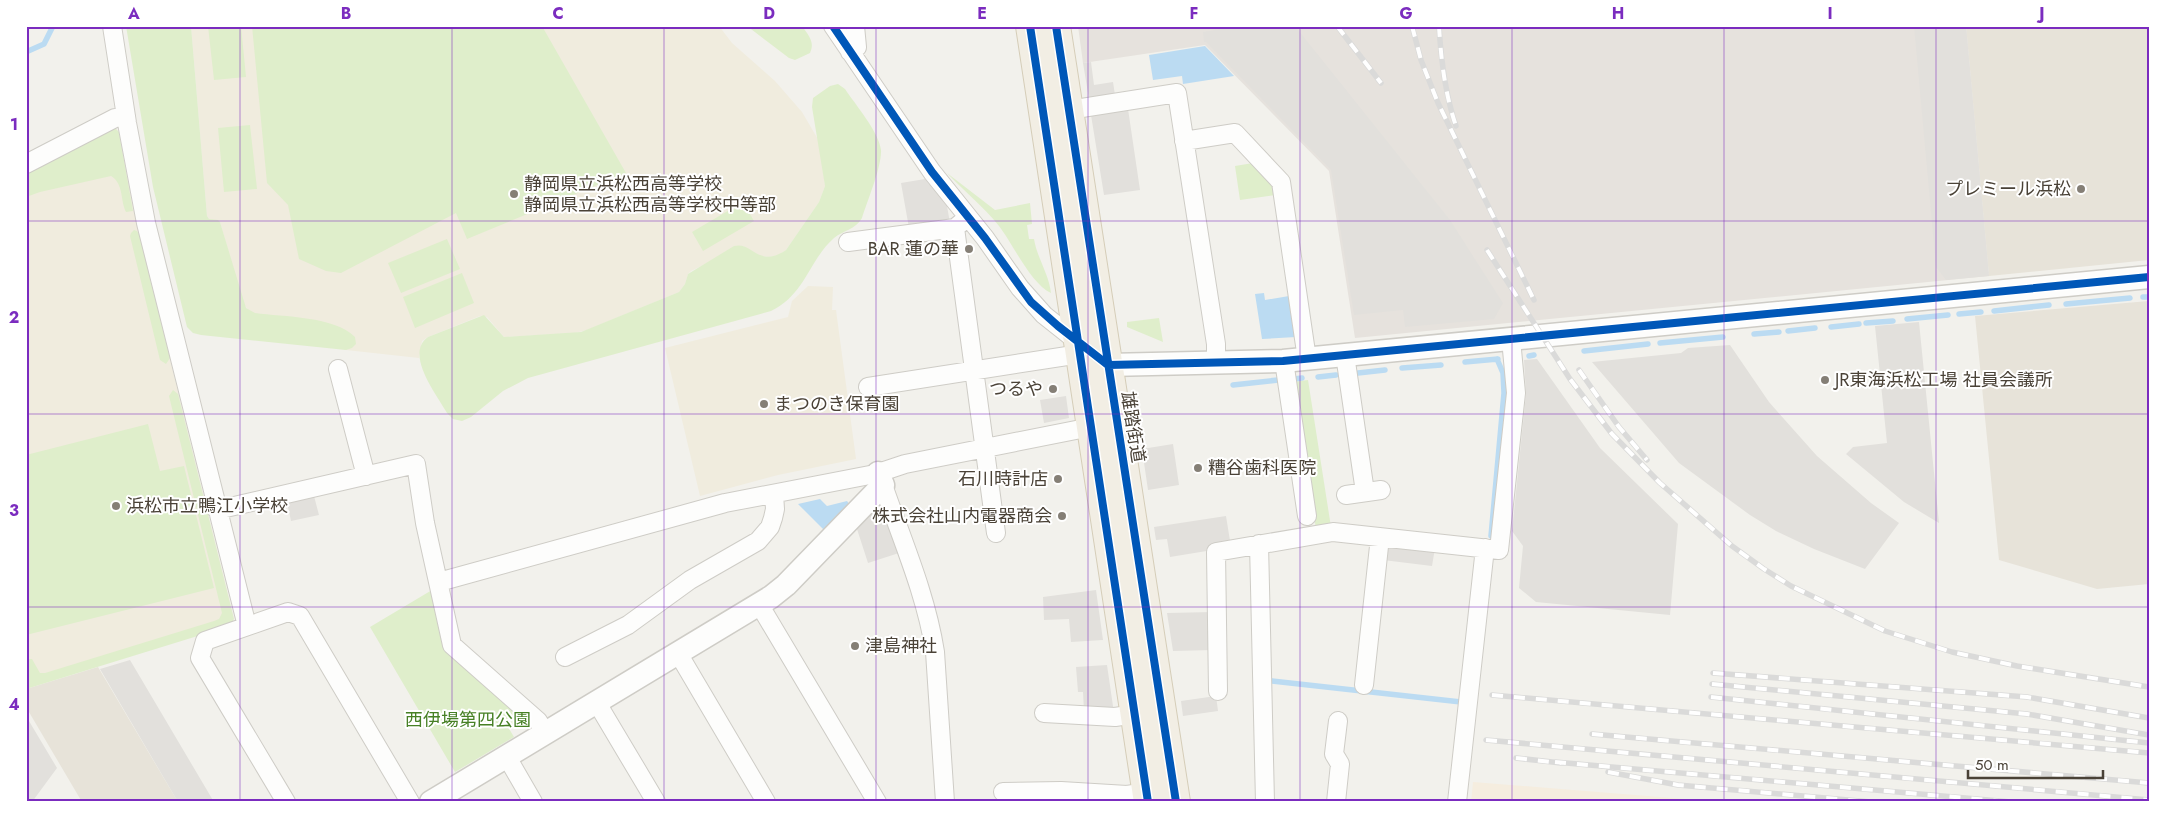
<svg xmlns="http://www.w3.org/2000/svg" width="2175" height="828" font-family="Jost,'Noto Sans JP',sans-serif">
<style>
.residential{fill:#e7e3d9}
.commercial{fill:#f5eddf}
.industrial{fill:#e6e2dd}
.education{fill:#f0ecde}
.green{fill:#dfeecb}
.parking{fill:#e2e0dc}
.water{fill:#bbdbf2}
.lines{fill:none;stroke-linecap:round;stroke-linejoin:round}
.stream{stroke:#bbdbf2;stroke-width:5.5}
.minor-casing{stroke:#ceccc6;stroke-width:20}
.tertiary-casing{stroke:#ceccc6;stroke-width:25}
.primary-casing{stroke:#d5cdb8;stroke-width:30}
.minor{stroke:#fdfdfc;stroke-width:18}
.tertiary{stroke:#fdfdfc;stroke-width:22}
.primary{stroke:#f2eee4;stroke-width:28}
.rail-casing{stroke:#dadad9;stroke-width:5.5}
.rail{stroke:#fff;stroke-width:4;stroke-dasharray:11;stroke-linecap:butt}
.cycleway-casing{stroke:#fff;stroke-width:11}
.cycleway{stroke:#0057b8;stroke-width:8}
.grid{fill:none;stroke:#7b2cbf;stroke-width:1;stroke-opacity:0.55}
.poi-dot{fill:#857f76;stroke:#fff;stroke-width:2}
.labels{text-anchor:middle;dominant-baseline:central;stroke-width:4;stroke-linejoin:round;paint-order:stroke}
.poi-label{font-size:18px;fill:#4a4237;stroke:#fff;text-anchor:start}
.street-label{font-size:18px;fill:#4a4237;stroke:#fff}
.park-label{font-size:18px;fill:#478025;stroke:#fff}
.neatline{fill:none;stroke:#7b2cbf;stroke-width:2}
.grid-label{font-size:16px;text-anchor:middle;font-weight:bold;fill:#7b2cbf}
</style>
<rect width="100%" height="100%" fill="#f2f1ec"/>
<path class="residential" d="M1966,26H2149V260L1989,276Z
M2149,301V584L2097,589L1999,560L1975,316Z
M98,667L178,802H82L26,707V689Z"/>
<path class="commercial" d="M1473,782L1697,800V802H1471Z"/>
<path class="industrial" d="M1078,26H1966L1989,276L1355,338L1329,171L1205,45L1083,63Z"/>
<path class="education" d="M191,26H719L732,43L775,81L802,112L819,141L825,186L819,202L786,250L779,255L769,257L760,256L743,246L691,271L688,274L685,284L679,292L587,330L575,333L504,337L487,317L480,316L428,337L422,341L419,358L346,350L279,327L250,312L244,305L220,222L209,219L207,216Z
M117,129L145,258L234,619L26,689V171Z
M808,286L833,287L832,310H836L856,459L778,475L700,496L665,348L788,317L792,301Z"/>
<path class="green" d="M126,26H191L207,216L209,219L218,220L220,222L246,308L255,313C284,317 334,316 355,337L356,344L352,348L346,350L201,335L193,333L187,327L153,187Z
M208,26H241L246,77L214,80Z
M252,26H542L626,173L467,239L456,213L341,273L326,271L299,259L288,205L267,183Z
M747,26H802C809,36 815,42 810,53L795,60L789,58Z
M838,84L845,89C855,104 879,132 881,150C882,166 867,202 862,218C855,230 844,230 834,238C809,260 805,295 771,311L528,378L503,391L471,417L462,421L453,419L447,413C437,395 404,354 428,337L484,315L504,337L581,332L679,292L685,284L688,274L734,246C753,241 758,269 786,250L819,202L825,186L812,107L813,98L830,86Z
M250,125L257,189L224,192L218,128Z
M114,127L119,132L133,211L126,212C120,200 124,184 111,176L40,192L26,197V171Z
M1253,163L1275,185L1276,195L1240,200L1235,166Z
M947,173L995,210L1030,203L1032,224L1027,225L1029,239H1034C1037,258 1049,274 1051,293C1031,284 1013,244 999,226C984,207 964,191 947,173Z
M743,202L754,221L703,251L692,232Z
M134,230L137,231L139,234L170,358L166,364L160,360L130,236L131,233Z
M447,239L460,269L401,293L388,263Z
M462,273L474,303L415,328L403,297Z
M1159,318L1163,342L1127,327V322Z
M1308,380L1331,527L1316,529L1293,382Z
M173,390L178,394L234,619L230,626L26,689V659H32L40,673H45L214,621L219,619L222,613L169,396Z
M148,424L160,471L184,466L214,588L26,635V455Z
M432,590L445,650L523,718L508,727L514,737L455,772L370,627Z"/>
<path class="parking" d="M1240,26H1295L1450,220L1503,303L1494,319L1405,327L1403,310L1354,315L1331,170L1206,42H1204L1203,32Z
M1914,26H1966L1989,276L1946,280L1936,267Z
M1091,62L1094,85L1113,82L1115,95L1089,99L1083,63Z
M1128,109L1140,190L1104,195L1091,115Z
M925,179L947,206L950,223L909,228L901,183Z
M1919,322L1939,523L1904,502L1846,454L1853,447L1887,443L1875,326Z
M1730,345L1769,402L1817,456L1871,503L1899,523L1865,569L1814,549L1776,531L1750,515L1679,463L1592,362L1681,353L1688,348Z
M1537,359L1600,448L1678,524L1670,615L1536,602L1519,588L1523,546L1512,531L1526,394L1524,360Z
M1066,396L1069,418L1044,423L1040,400Z
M1173,444L1179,485L1148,490L1142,449Z
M314,496L319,515L291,521L287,502Z
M877,505L883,506L899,553L868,563L856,526Z
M1226,516L1231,547L1170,557L1167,539L1156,540L1154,527Z
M1385,543L1435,548L1432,566L1383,560Z
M1096,590L1103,640L1071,642L1069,619L1044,620L1043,597Z
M1213,612V650L1173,651L1167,613Z
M130,660L214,802H178L100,669Z
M1107,665L1114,713L1084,711L1083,692H1078L1076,667Z
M1216,696L1218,711L1183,716L1181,701Z
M26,716L57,768L32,802L26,801Z"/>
<path class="water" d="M1205,46L1234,76L1183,84L1182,76L1153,80L1149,55Z
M1264,293L1265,300L1289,296L1296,337L1262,339L1255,294Z
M820,499L827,506L847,501L850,505L825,531L798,504Z"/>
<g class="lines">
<path class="stream" d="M26,52L44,44L53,26
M2143,297H2149
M2066,304L2130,298
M1994,311L2049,305
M1959,314L1981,312
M1907,319L1948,315
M1866,323L1893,321
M1831,327L1859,324
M1788,331L1815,328
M1754,334L1779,332
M1660,343L1723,337
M1584,351L1648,344
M1529,356L1534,355
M1465,362L1498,359
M1402,368L1441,365
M1358,373L1385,370
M1318,377L1336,375
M1294,379L1302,378
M1233,385L1278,380
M1491,536L1504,393L1503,373L1497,359
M1272,681L1461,702"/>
<g class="minor-casing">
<path id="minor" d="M112,26L127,123L146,223L247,626
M833,26L932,172L985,238L1020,288L1044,315L1078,342
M850,52L857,47L855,26
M1069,110L1177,93L1216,344V362
M1184,141L1235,133L1281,182L1307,359
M26,164L115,118L126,116
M968,217L955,228L996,533
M848,242L955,228
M1345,355L1365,492
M1284,361L1307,516
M338,369L366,476
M868,387L1080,354
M883,485C902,540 926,594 935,652L945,802
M1346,495L1381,490
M217,510L416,464L425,523L452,645L538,721L546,734
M1259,544L1265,802
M446,580L725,503L875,474L905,464L1091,427
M759,604L877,802
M678,653L766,802
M565,657L628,625L690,580L758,541L770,527L773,518L775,509L774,494
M1364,685L1380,537
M1218,691L1216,552L1333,532L1499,550L1516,393L1511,339
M597,703L656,802
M1044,713L1115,717L1135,714
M507,757L533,802
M1003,792L1061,791L1127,795L1147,792
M286,802L200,658L205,641L288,612L300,616L410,802
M1336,802L1340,764L1334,754L1338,721
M1457,802L1485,548"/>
</g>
<g class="tertiary-casing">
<path id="tertiary" d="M1095,355L1108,365L1283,361L2149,277
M431,802L771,597L786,585L883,485L878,473"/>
</g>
<g class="primary-casing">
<path id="primary" d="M1030,26L1148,802
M1056,26L1176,802"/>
</g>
<use href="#minor" class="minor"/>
<use href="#tertiary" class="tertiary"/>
<use href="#primary" class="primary"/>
<g class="rail-casing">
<path id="rail" d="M1337,26L1381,83
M1412,26L1421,60L1438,103L1534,300
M1439,26C1441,60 1445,94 1456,126
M1487,250L1570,379L1612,434L1660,483L1732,546L1764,569L1791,586L1885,631L1952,652L2017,666L2149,687
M1579,370L1619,427L1647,460
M1713,673L2027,697L2149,718
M1712,684L2027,714L2149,735
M1492,695L2149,753
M1711,697L2149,743
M1592,734L2149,783
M1486,740L2149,800
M1516,758L1561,763
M1555,762L2011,802
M1608,772L1678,785L1871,802"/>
</g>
<use href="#rail" class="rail"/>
<g class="cycleway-casing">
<path id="cycleway" d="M833,26L932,172L985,238L1031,302L1058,326L1108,365L1283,361L2149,277
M1030,26L1148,802
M1056,26L1176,802"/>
</g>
<use href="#cycleway" class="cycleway"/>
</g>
<path class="grid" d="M240,26V802M452,26V802M664,26V802M876,26V802M1088,26V802M1300,26V802M1512,26V802M1724,26V802M1936,26V802M26,221H2149M26,414H2149M26,607H2149"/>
<g class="poi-dot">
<circle cx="2081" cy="189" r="5"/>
<circle cx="514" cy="194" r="5"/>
<circle cx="969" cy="249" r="5"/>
<circle cx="1825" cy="380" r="5"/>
<circle cx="1053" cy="389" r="5"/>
<circle cx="764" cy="404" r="5"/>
<circle cx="1198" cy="468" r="5"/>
<circle cx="1058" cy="479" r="5"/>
<circle cx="116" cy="506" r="5"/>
<circle cx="1062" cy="516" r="5"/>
<circle cx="855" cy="646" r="5"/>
</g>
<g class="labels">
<g class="poi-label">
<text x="524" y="184">静岡県立浜松西高等学校<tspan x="524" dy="21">静岡県立浜松西高等学校中等部</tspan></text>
<text x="2071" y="189" text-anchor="end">プレミール浜松</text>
<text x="959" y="249" text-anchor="end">BAR 蓮の華</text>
<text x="1835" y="380">JR東海浜松工場 社員会議所</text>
<text x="1043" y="389" text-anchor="end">つるや</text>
<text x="774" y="404">まつのき保育園</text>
<text x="1208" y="468">糟谷歯科医院</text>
<text x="1048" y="479" text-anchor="end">石川時計店</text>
<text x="126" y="506">浜松市立鴨江小学校</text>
<text x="1052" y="516" text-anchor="end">株式会社山内電器商会</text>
<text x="865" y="646">津島神社</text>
</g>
<g class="street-label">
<text transform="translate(1133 427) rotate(81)">雄踏街道</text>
</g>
<g class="park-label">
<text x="468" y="720">西伊場第四公園</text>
</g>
</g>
<rect width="2175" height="828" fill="none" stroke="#ffffff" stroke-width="55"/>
<path d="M1968 770v8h135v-8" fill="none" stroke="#4a4237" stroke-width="2.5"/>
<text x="1975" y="770" font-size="15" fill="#4a4237" stroke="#ffffff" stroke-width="4" paint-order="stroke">50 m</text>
<rect x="28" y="28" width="2120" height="772" class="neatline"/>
<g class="grid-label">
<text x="134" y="19">A</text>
<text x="346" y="19">B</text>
<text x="558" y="19">C</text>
<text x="769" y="19">D</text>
<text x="982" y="19">E</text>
<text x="1194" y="19">F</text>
<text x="1406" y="19">G</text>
<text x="1618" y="19">H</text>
<text x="1830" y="19">I</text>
<text x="2042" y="19">J</text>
<text x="14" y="130">1</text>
<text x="14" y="323">2</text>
<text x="14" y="516">3</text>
<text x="14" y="710">4</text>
</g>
</svg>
